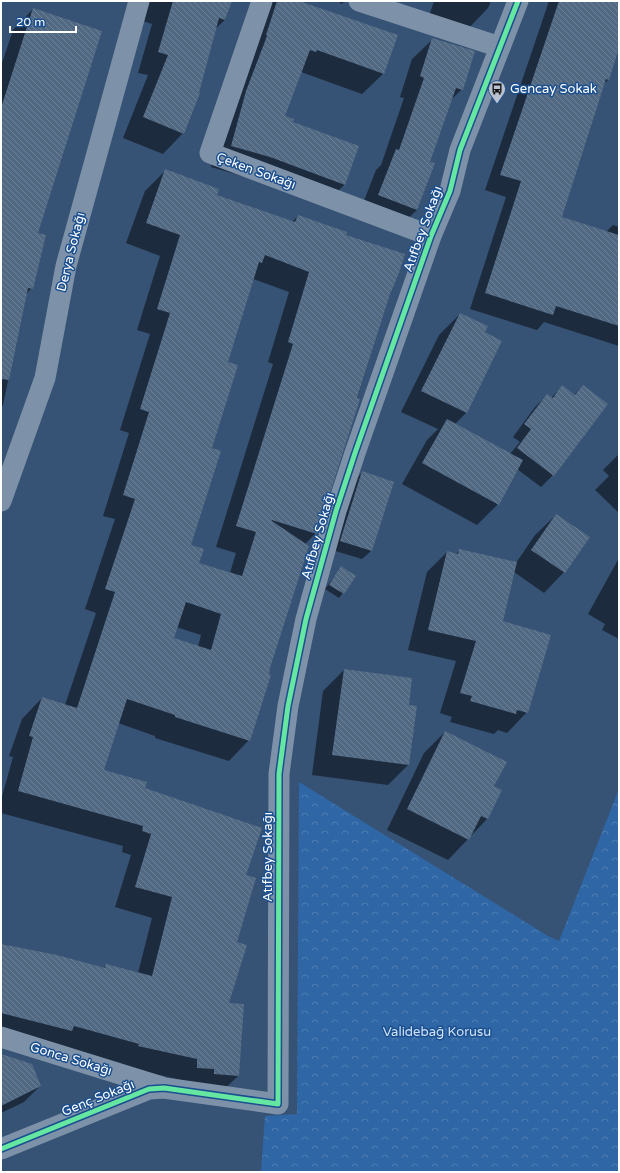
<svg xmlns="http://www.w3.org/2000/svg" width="620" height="1173" font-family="'Varela Round',sans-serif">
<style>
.forest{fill:url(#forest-crowns)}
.shadow{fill:#0007;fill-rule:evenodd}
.building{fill:url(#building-back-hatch);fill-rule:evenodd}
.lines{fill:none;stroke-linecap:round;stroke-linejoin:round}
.minor{stroke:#7d92a8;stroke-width:21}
.cycleway-casing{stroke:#1b4f8f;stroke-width:8}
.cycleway{stroke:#66e7a1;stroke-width:5}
.labels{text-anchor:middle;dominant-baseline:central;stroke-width:3;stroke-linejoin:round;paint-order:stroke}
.poi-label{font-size:13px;fill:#fff;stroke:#1b4f8f;text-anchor:start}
.street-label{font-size:13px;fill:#fff;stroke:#1b4f8f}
.park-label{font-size:13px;fill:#cfe3fa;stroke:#1b4f8f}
</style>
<defs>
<pattern id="forest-crowns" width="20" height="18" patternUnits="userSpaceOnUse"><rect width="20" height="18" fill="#2f66a5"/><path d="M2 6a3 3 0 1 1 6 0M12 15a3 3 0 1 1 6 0" fill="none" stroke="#4e7db2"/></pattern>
<pattern id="building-back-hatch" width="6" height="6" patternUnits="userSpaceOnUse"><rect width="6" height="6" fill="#526984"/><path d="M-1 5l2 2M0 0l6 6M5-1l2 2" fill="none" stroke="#6c8096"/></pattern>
</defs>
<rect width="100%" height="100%" fill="#365274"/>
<path class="forest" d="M299,782L548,936L559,941L619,789V1172H261L265,1116L297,1114Z"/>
<path class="shadow" d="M150,1H231L225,20L215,29L197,94L183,133L163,154L123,138L148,75L138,73L152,24L143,21Z
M274,1H296L383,74L362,94L301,72L284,117L292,123L345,184L324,205L249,178L211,167L226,113L259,16Z
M339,1H346L341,4Z
M434,1H491L488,8L468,29L429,16Z
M549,1H619V45L608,80L604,84L561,218L606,232L613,225L619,227V346L544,322L537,330L470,309L506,197L485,190Z
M33,9L37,234L32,288L26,294L3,405L1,408V66L13,30Z
M433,39L462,89L451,100L429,162L417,210L396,230L358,216L376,170L381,165L404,98L400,97L412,59Z
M166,170L216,195L292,222L298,216L345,236L389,294L316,533L305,544L249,740L229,761L155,738V736L118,723L103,771L144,789L245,876L228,1004L238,1076L217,1096L177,1079L1,1039V944L103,969L107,965L138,973L152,918L115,907L131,855L122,852L123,846L1,813V800L13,757L9,756L22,719L42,698L65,705L96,613L85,609L115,519L103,516L129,433L120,430L150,334L137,330L160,256L126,243L145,191ZM253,279L289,292L268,362L273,364L216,547L236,553L230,573L198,563L190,545L227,363ZM176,627L201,635L198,647L172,639Z
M460,314L483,333L501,342L466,413L455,424L510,454L520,442L513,437L535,407L547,395L551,398L562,387L574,395L583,386L553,475L541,487L517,469L498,504L477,525L402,484L427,440L438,429L401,412L439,335Z
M619,454V513L595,490L609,476L603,470Z
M362,473L371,551L362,559L332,550L353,481Z
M556,515L564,572L544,593L514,572L502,622L527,712L507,733L498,730L494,734L450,722L452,717L440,713L456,661L408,650L427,572L447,552L456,554L460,550L516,563L535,535Z
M619,558V639L602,630L605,624L588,614Z
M341,568L355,577L339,598L325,589Z
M344,670L408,765L388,785L312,775L323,691Z
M445,732L487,819L448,860L387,830L424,753Z
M1,1055L40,1086L24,1102L1,1113Z"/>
<path class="building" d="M173,1H232L225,20L219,18L199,93H200L184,134L143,117L168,55L158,52Z
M277,1H299L398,35L384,74L317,50L316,52L310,50L285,116L294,119L293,122L359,146L345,185L270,157L231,146L246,91L267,36L266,35Z
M559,1H619V48L609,80L606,79L562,217L619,235V326L556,306L553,315L485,293L521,181L500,175Z
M33,8L102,31L38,233L46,235L33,289L28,288L9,380L1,379V108Z
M432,38L475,51L463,90L456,88L430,162L435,163L417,210L378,195L396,149L399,150L424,78L420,76Z
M165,169L219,189L217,195L295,222L298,215L347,232L346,235L405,254L399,273L390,294L357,398L360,399L317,534L272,520V521L309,546L270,668L269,674L271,675L250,741L175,717V715L127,699L104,770L147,782L145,788L262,828L246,875L256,878L237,942L247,945L229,1003L244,1004L239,1076L214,1074V1069L197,1068V1059L138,1046L139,1044L74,1026L72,1031L1,1013V944L57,955L105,968L106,964L152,976L172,897L135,887L151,834L142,831L143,826L18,791L33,737L29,736L42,697L77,708L115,592L105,589L135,499L123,495L149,412L140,409L170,313L157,309L180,235L146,223ZM265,255L309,272L288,342L293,344L236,526L256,532L242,576L199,563L204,549L191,545L221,451L212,448L238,365L228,362L259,262L262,263ZM186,602L221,614L211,650L174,638Z
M460,313L488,326L485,332L502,341L467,413L421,391Z
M562,385L575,395L583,385L608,404L554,476L517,448L531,429L524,424L547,394L553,398Z
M447,419L523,460L499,505L422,463Z
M362,471L394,482L372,551L340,541Z
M556,514L590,537L565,573L531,550Z
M459,549L517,562L503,621L551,635L528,713L517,710L516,714L470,701L472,696L460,693L476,641L428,630L447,551L458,554Z
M341,566L356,576L344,594L329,585Z
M344,669L412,678L409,705L417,706L409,765L332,755Z
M445,731L507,762L494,786L502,790L488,819L481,816L469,840L407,809Z
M1,1054L32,1064L41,1086L1,1106Z"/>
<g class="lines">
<path class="minor" d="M262,1L210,153L431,236
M359,1L500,47
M1,501L45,378L66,266L139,1
M1,1037L162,1087
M1,1149L149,1089L164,1088L278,1104L279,774L288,706L306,619L336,511L355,453L431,236L450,191L460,150L518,1"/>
<g class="cycleway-casing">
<path id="cycleway" d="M1,1149L149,1089L164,1088L278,1104L279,774L288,706L306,619L336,511L355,453L431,236L450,191L460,150L518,1"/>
</g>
<use href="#cycleway" class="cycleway"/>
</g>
<defs>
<g id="bus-pin" transform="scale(0.9)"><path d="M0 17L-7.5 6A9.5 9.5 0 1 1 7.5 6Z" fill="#b9c2ce" stroke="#1b4f8f"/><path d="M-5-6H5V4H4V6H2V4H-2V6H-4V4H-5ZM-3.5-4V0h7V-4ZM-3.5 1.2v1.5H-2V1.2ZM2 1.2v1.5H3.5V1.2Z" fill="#111"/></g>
</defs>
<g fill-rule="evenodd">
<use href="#bus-pin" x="497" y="89"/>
</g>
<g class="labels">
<g class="poi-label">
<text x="510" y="89">Gencay Sokak</text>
</g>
<g class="street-label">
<text transform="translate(256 171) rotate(20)">Çeken Sokağı</text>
<text transform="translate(423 229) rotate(-70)">Atıfbey Sokağı</text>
<text transform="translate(71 252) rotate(-76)">Derya Sokağı</text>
<text transform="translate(318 536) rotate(-74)">Atıfbey Sokağı</text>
<text transform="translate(268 857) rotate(-90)">Atıfbey Sokağı</text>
<text transform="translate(71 1059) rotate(17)">Gonca Sokağı</text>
<text transform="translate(98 1098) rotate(-22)">Genç Sokağı</text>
</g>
<g class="park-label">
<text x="437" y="1032">Validebağ Korusu</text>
</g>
</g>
<rect width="620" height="1173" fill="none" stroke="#ffffff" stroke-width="4"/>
<path d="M10 26v6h66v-6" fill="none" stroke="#ffffff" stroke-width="2"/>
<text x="16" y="26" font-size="12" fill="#ffffff" stroke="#1b4f8f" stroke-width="3" paint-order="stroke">20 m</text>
</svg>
